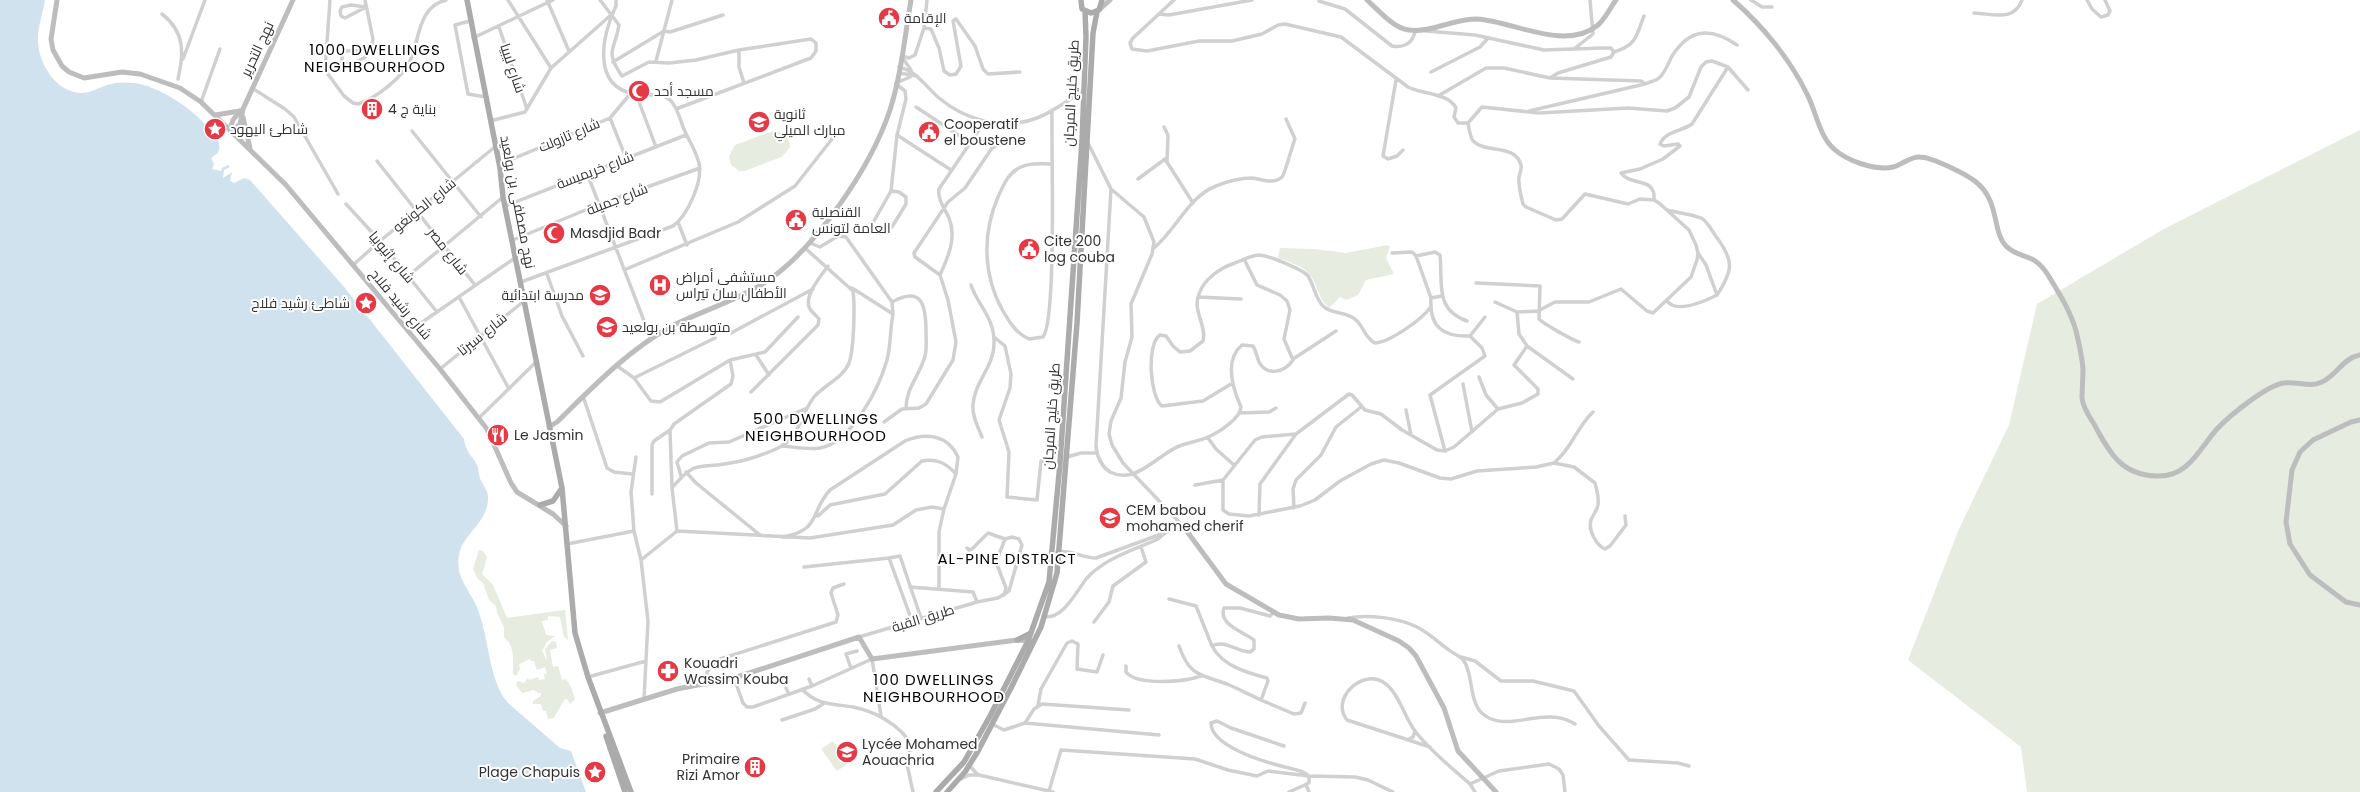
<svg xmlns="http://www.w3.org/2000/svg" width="2360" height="792" font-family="Poppins,Cairo,sans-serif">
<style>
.green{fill:#e6ecdf}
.water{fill:#cfe2ee}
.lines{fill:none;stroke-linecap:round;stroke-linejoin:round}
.street{stroke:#d0d0d0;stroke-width:3.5}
.secondary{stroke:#bdbdbd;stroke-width:5}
.primary{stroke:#ababab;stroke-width:5.5}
.labels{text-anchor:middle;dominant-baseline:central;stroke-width:4;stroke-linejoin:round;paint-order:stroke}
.poi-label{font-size:14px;fill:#333;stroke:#fff;text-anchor:start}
.street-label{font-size:14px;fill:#333;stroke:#fff}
.neighbourhood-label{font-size:15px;letter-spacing:1px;fill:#000;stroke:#fff}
</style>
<rect width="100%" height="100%" fill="#fff"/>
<path class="green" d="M2360,130V792H2027L2021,747L1908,660L1959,529L2009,425L2037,304L2162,230Z
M773,131C785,131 789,136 790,147L782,157L744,171H739L731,165L729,156L735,145Z
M1388,245L1390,247L1386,258L1394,274L1366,280L1358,295L1346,300L1340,297L1329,308C1317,298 1318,281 1306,271C1299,265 1287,261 1278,258L1280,248L1314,249L1346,253Z
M479,550L483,551L487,557L482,574L493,585L507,618L565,610L568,640L564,637L560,617L548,616V620L542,621L546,635L555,636L547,642L542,651L547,661L545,649L552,641L556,642L557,648L550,650L553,667L558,666L562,680L566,679L571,687L575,699L570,704L567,699L564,700L554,718L548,719L546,711H543L541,704H533V701L541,696V693H538L534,690L522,693L516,685L518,681L524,683L528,678L529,680L538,677L539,680L545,679L544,674L547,673L545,667L537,670L534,661H531L530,659L519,664L520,669L516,676L513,674C513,663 515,644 504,638V627L497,613L496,606L489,600L483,583L478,579L473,569Z
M833,741L849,763L837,771L821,749Z"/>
<path class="water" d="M0,0H45C43,14 37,28 38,42C39,64 56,92 81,93C91,93 98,88 107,85C115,82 126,82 134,83C158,86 188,106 204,123C213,132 223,140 218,153L211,158L214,164L212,169L221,171L222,168L228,165L230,167L224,170L223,178L232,172L230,181L234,183L244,178L250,180L345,288L464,439C465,450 471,455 476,463C479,467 478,471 479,475C480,483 488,488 488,497C489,522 463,533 459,555C455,575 467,587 475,603C490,634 487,679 508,703L560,748L571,751L586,792H0Z"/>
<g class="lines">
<path class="street" d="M330,0L325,70L344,96L353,103L358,104C375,99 403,77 410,61C420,38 418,7 446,0
M365,0L373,39L371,50
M508,0L551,68
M547,0L569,51
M600,0L619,25C615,51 604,50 622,76L649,62L669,63L696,60L739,50L811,39L816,43V51L811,58L676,109
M1174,0L1133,38L1130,43L1132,49L1147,51L1199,41H1232L1262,34L1278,25L1285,24L1341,37L1408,87C1421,94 1449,93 1456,108L1454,117L1458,123H1468L1482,107L1539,113L1628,108L1667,111L1675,108L1689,97L1701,67L1706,62L1712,61L1728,67L1748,90
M1751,0L1762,7H1772
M2087,0L2092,9L2101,17L2108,15L2110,11L2105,0
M1319,1L1345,9L1392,46C1403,48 1412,44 1415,32
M351,5L366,7L345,18L341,16L340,11L342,7Z
M1974,13C1994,14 2014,22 2022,0
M162,14C185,32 184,53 178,79
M1159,14L1169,15L1252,0
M470,21L455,25L468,94L486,97
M499,27L527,109
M924,28L927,0
M1426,31L1475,35L1544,50L1603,48H1611L1614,52
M473,38L553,0
M1574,49L1593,34L1590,0
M371,50L364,58L349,65L342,62V53L345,51Z
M739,50V67L744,83
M902,56L909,58L915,55L924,28L931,29L939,48L944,71L950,75L956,74L961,66L953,21L956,19L975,46L983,69L988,74L1020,72
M902,57L911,70
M183,59L205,0
M656,61L672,0
M613,62L664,31L670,32L723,15
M899,67C918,72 925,86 939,98C965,120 1004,131 1037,118C1053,112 1069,100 1084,90
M1431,72L1480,47L1488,38
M899,73L917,76
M1550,78L1558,73L1611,57L1614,52C1637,45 1636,36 1644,16
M1396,80L1383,156L1388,159L1397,156L1403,150
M896,83L910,77
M252,88L285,109L294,117L338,194
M636,94L656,147
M1438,96L1486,68H1504L1550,78L1641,81L1645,84C1649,82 1656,81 1659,78C1665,73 1669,62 1672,56C1690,28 1711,27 1737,45
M201,102L220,49
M916,107L969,142
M1529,111L1645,84
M610,118L626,158
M490,121L525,112L551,68L611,15
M1468,123C1469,128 1470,137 1473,141C1486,154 1515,143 1521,165C1522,169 1520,173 1519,177C1518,185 1521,196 1523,204L1526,207L1556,220L1562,219L1585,194L1628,204L1640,199L1654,200L1659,203L1689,230L1696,245L1698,253L1697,260L1691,277L1653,313L1647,311L1621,289L1589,302H1555L1538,311L1517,312L1495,302
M1164,127L1168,135L1167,161
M412,131L481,217
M897,135L951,170
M377,161L475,285
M1051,164C1042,164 1030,162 1021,167C1008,173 1004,184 998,197C982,234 983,276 1003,311C1010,323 1016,333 1029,339L1043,337C1057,319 1051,145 1052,110
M500,168L508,161L610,118L631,93
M587,173L651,339
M1138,179L1165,159L1193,203
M1111,189L1096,446C1097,457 1101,466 1110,472C1137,486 1159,452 1182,445C1190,442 1200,441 1208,437C1218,433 1241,418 1241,407C1233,389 1224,360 1242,345L1253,346C1256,351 1257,357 1259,362C1267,377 1285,372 1293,360L1284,339L1290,310L1287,301L1280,295L1257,285L1244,259
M891,191L899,192L906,197V204L892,227
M1654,200C1656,176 1631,187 1621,173L1640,169L1663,159L1680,146L1678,144L1664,146L1660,144C1665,131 1683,131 1692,124L1728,67
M346,204L380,241L437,312
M505,206L686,135
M1667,210C1678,213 1691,214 1701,218C1707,221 1711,229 1715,235C1734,260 1734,269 1717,295L1706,265L1698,253
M874,221L891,191L897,135L906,99L905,91L896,84
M678,222L687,245
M513,240L600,204L700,168
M810,243L820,247L838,236L846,237L892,302L893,314
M1154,248C1176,230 1189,196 1216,186C1228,181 1240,178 1252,178C1262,179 1273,185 1282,177C1285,174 1292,146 1295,139L1286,119
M1392,253L1412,252L1416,256L1435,252L1440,255C1443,283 1434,309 1467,321
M1416,256L1431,298
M353,265L380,241L496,146
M624,270L738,222L795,186L832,139
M547,274L562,316L583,356
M940,275C948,257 957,238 949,218C945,209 937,199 939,189L985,121
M408,276L503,197
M521,282L673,226C688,215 703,181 699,163C696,151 688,139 683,127C680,119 677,106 670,100C661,92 646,96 635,94C591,87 602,34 616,6V0
M1476,283L1540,286L1539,319C1544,324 1572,340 1579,342
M971,285C978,306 995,318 994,344C994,366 974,383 973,405C972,416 978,427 982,437
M1442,296L1431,298C1429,327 1443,337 1470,336L1482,348L1485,356L1430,395L1445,451
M459,297L509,389
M1198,297L1241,299
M1667,301C1677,314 1705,301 1717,295
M892,302C923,285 926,307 926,332C926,340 927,349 925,356C920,375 906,388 906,408
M1517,312L1519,334L1527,346L1573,379
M408,332L515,258
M731,333L813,289
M1470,336L1485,317
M994,337L1005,346L1011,374L1010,388L999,420L1009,452L1007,497L1037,500L1041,461L1060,463
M756,355L769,375
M1293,359L1336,331
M616,365L634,378L651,401L660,402L730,360L765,352L798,317
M440,369L524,301
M1479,377L1486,395L1498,409
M634,378L715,338
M1231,384L1203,401L1162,406C1150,398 1146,344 1160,335L1166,336L1173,346L1180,352L1190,351L1203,341C1207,325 1192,311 1199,294C1204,279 1220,268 1235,263C1242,260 1250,256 1258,255C1268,255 1302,269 1308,276C1314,285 1315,298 1323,306C1332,315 1347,311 1356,320C1363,326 1366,339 1375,343C1390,342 1421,320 1430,308
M1463,384L1472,432
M751,392L818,325L819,319C816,315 811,312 809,307C805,294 821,276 828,266
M583,396L607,468L614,472L632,474
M1406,410L1411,435
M1239,413L1269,412L1276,408
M479,418L537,361
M884,422L902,409L919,408L926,404L953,360L956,342L948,300L940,275L915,257L914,253L948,202L965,188L992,148L1000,143
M1208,438L1216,449L1234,465
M783,446C795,447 809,450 820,448C852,442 879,388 887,360C891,345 890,329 893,314L852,288
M1067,457L1081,453H1097
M1554,463C1573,447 1576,428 1593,412
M686,472L696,483L760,535
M681,476L677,462L682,456L709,443L729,442L807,408
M1223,480L1255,440L1262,437L1296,434L1349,394L1352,395L1365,410L1381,414L1402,430L1437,450L1445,451L1454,447L1498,409L1522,403L1538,394V389L1514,365L1527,346
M1195,485L1223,480V510L1229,514L1249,516L1300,506L1315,500L1340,481L1371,464L1384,460L1399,463L1440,478L1451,479L1477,471L1536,467L1554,463L1574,467L1595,483C1597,490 1599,498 1598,505C1597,510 1593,515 1591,520C1588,530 1596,545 1605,549L1610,546L1626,525L1625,516
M672,488L670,430L674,424L731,384L733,376L730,360
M652,494V445L654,441L670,430
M1294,508L1293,489L1296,480L1321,455L1336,427L1361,407
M1259,515L1260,484L1296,434
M818,516L830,505L885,494L922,461C936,458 946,463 956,474
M634,531L631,492L636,457
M677,531L672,488C697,458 698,470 730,463C745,461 762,455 776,449C800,439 800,415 814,397C824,385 843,378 849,363C854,349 855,306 853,291L805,248
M782,537C822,530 809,513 830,490L905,441C926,432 948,435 958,457L956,474L944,509
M567,544L634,531L641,560L648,621L644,699
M1057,552C1070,549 1082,558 1096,558L1183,526L1123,463L1112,445L1109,434L1111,421L1121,398L1125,362L1132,337L1131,304L1152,254L1154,242L1144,217L1111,189L1088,143
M641,560L677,531L810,538L893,525L916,510L932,507L944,509L939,532V588
M804,567L889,558
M910,587L973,592L977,602
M1004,595L1006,588L996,562L1005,539
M1169,599L1196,606L1212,646
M1274,612L1270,616L1240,608H1224C1218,625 1244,632 1254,640V649L1250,652C1237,652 1225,639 1212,646C1222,666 1248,673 1267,678L1268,681L1261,700L1294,714L1301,713L1305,703
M1043,616C1062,622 1077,590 1087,578C1105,558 1134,550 1158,539L1165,533
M1348,618C1368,614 1399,618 1417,627C1429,633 1438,642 1449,650C1454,654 1461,656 1464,661C1475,678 1467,708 1489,718C1514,730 1546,706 1575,724
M912,621L889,558L900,556L921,618
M1094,622L1109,602L1113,586L1146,562L1141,547
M859,637L977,602L998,598L1009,591L1022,545L1019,539L1012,537L1005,539L988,533L972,549L969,550L967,548
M1179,646C1190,677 1200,674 1227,684C1239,689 1250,695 1261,700
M1461,657L1475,661L1501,681H1533L1574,691L1599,726L1629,760L1678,763L1689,766
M1126,666V672C1137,686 1184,682 1201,676
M851,668L846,654L857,651
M588,677L646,661
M734,678L743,703L747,707H753L812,686L872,659L881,716
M809,679L812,686
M706,685L707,672L717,660L836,622L838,615L831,593L833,588L844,584
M786,688L789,694
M802,689C816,705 834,704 853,707C874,711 901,725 911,745L907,764L913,792
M1038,705L1041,689L1067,643L1072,641L1078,644L1077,669L1097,672L1103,655
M782,720L815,709L823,704
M1025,723L1034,709L1042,704L1129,710
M992,724L1004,730L1025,723L1159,735
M1408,740L1413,737L1415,731
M1284,746L1231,728L1217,721L1211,723C1211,746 1262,761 1281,766C1290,769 1302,769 1309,776V783L1289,792
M1430,747L1347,720C1330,699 1362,669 1383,682C1399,692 1404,717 1415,731C1430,751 1452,768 1470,784L1499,771L1549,764L1559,769L1563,775L1565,792
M969,765L978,775
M961,779L969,775H979L1053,792
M1470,784L1475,792
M1306,785L1309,792
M1049,791L1061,750L1195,759L1228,770L1257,776L1268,771L1309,776L1355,777L1368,780L1393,792"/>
<path class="secondary" d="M57,0L51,39L53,50L62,66L69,72L84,78L122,72L140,74L180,88L201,102L286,185L440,369L487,429L511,483L517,492L553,514L566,526
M1367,0C1397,28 1402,38 1444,25C1455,22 1465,19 1477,19C1513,21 1565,52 1598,25C1606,18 1610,8 1616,0
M1733,0C1762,25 1790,59 1807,94C1816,111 1819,136 1834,149C1847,161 1876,171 1893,167C1902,165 1909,157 1919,157C1932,157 1966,174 1976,182C2000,201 1992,232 2006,246C2020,260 2033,251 2048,275C2059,293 2071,312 2076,331C2079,343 2082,357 2083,369C2083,379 2082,389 2082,398C2083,408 2089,416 2094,424C2109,452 2121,475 2156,476C2188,478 2199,449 2217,429C2229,416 2267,385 2284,383C2297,381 2309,388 2322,382C2337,375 2343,358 2360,355
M1099,10L1110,0
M215,115L240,111
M243,117L250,148
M230,129L233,120L240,111
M232,132L240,124L243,109L293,0
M2360,420L2351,422L2313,440L2300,452L2292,470L2286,522L2290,544L2310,575L2346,602L2360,605
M549,427L557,422C593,387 626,352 670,327C701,311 736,301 766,282C816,248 871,167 890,110C901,76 905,35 911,0
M1183,526L1226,584L1279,615L1299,619L1329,618L1353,620L1399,641L1409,648L1416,656L1444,708L1458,751L1496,792
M600,713L677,689L734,678L859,637L872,659L1017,640L1030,641"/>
<path class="primary" d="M467,0L500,168L503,197L562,488L575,633L588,677L631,792
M1081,0L1082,9L1091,13L1099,10L1102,0
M540,505L553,501L562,488
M1017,640L1031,633
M606,736L625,792
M936,792L964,762L990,716L1028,641L1049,582L1060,463L1082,141L1086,37L1085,11
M947,792L965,772L978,751L1011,688L1041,627L1057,573L1077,323L1093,33L1097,12"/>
</g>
<defs>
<g id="civic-disc" transform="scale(1.15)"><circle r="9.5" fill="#e63946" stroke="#fff"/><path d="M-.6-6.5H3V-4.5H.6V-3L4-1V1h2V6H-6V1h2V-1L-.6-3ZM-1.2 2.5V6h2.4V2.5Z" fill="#fff"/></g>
<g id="mosque-disc" transform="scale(1.15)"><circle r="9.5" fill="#e63946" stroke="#fff"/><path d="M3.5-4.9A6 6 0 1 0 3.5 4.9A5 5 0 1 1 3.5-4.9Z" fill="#fff"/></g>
<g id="building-disc" transform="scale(1.15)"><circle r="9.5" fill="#e63946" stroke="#fff"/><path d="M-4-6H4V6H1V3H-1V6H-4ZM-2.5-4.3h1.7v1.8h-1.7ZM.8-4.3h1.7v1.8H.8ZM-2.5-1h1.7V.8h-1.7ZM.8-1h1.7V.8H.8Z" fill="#fff"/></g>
<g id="school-disc" transform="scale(1.15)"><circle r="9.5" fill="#e63946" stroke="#fff"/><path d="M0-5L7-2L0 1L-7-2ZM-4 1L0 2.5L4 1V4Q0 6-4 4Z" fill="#fff"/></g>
<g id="sight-disc" transform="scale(1.15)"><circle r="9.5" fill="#e63946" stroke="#fff"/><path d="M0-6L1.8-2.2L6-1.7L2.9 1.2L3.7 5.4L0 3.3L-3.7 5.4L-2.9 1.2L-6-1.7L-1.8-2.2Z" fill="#fff"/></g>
<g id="hospital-disc" transform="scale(1.15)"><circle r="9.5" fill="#e63946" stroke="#fff"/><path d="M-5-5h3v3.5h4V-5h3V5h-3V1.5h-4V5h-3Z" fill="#fff"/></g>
<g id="restaurant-disc" transform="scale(1.15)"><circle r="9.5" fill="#e63946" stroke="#fff"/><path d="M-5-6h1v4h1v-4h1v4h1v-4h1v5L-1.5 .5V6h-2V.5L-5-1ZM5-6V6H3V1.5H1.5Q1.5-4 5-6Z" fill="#fff"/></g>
<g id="pharmacy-disc" transform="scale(1.15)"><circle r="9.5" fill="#e63946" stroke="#fff"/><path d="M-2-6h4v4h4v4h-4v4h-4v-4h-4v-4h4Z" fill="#fff"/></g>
</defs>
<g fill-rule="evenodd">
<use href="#civic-disc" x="889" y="18"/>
<use href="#mosque-disc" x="639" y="91"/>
<use href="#building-disc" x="372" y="109"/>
<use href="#school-disc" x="759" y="122"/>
<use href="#sight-disc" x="215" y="129"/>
<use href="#civic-disc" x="929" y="132"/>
<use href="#civic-disc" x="796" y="220"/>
<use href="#mosque-disc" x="554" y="233"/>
<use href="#civic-disc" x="1029" y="249"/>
<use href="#hospital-disc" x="660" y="285"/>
<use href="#school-disc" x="600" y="295"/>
<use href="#sight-disc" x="366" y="303"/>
<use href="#school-disc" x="607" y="327"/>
<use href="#restaurant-disc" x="498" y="435"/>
<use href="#school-disc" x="1110" y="518"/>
<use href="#pharmacy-disc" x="668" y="671"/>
<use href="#school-disc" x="847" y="752"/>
<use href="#building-disc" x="755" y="767"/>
<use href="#sight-disc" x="595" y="772"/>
</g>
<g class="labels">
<g class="poi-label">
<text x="904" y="18">الإقامة</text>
<text x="654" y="91">مسجد أحد</text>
<text x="388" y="109">بناية ج 4</text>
<text x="774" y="114">ثانوية<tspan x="774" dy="16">مبارك الميلي</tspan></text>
<text x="944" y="124">Cooperatif<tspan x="944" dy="16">el boustene</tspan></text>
<text x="230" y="129">شاطئ اليهود</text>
<text x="812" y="212">القنصلية<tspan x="812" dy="16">العامة لتونس</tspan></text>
<text x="570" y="233">Masdjid Badr</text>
<text x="1044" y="241">Cite 200<tspan x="1044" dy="16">log couba</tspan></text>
<text x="676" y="277">مستشفى أمراض<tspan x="676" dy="16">الأطفال سان تيراس</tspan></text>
<text x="584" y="295" text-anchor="end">مدرسة ابتدائية</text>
<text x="350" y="303" text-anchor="end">شاطئ رشيد فلاح</text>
<text x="622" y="327">متوسطة بن بولعيد</text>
<text x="514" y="435">Le Jasmin</text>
<text x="1126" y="510">CEM babou<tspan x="1126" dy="16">mohamed cherif</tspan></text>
<text x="684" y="663">Kouadri<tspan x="684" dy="16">Wassim Kouba</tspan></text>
<text x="862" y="744">Lycée Mohamed<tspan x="862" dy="16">Aouachria</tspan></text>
<text x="740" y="759" text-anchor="end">Primaire<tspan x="740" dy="16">Rizi Amor</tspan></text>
<text x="580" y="772" text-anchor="end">Plage Chapuis</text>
</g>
<g class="street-label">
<text transform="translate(257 49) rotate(-65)">نهج التحرير</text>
<text transform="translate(513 68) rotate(71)">شارع ليبيا</text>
<text transform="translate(1071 93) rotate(-87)">طريق خليج المرجان</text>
<text transform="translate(569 135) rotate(-23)">شارع تازولت</text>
<text transform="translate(595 170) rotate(-21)">شارع خريميسة</text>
<text transform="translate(617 199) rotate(-21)">شارع جميلة</text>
<text transform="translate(518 202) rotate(79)">نهج مصطفى بن بولعيد</text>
<text transform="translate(424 205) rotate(-39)">شارع الكونغو</text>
<text transform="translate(448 251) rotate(52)">شارع مصر</text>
<text transform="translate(392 257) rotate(50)">شارع إثيوبيا</text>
<text transform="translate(401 304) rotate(50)">شارع رشيد فلاح</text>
<text transform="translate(482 334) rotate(-39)">شارع سيرتا</text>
<text transform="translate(1051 416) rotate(-86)">طريق خليج المرجان</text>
<text transform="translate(923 618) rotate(-17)">طريق القبة</text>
</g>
<g class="neighbourhood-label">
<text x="375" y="49">1000 DWELLINGS<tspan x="375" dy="17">NEIGHBOURHOOD</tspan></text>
<text x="816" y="418">500 DWELLINGS<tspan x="816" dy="17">NEIGHBOURHOOD</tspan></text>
<text x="1007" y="558">AL-PINE DISTRICT</text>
<text x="934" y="679">100 DWELLINGS<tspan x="934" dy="17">NEIGHBOURHOOD</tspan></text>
</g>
</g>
</svg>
